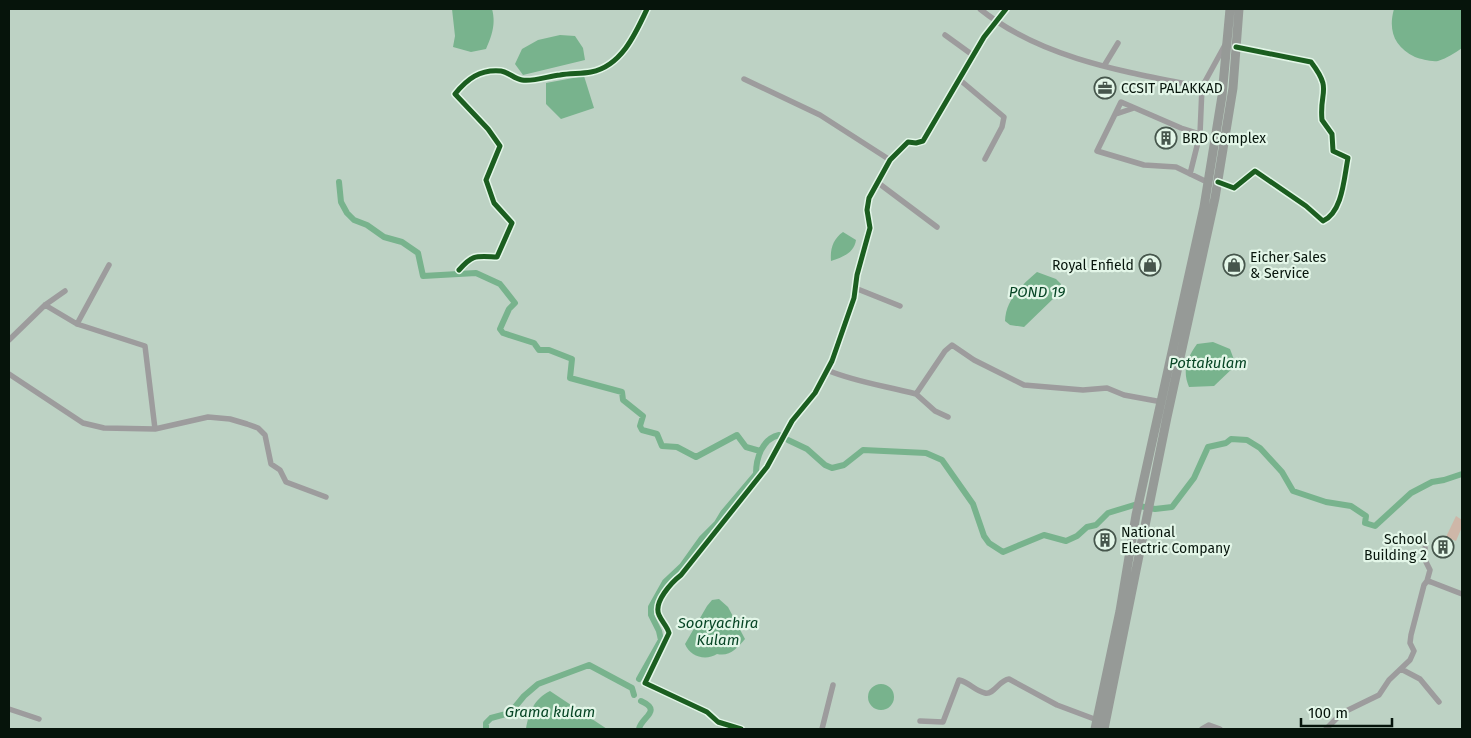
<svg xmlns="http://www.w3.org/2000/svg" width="1471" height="738" font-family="'Fira Sans',sans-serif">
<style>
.green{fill:#ceb7a8}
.water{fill:#78b38d}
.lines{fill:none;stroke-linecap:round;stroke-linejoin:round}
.canal{stroke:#78b38d;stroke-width:6}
.minor{stroke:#9d9c9d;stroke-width:5.5}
.highway{stroke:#969a97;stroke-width:9}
.cycleway-casing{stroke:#e3f6e8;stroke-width:8}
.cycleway{stroke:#1b5e20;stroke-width:5}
.labels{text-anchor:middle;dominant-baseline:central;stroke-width:4.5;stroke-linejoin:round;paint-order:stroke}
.poi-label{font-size:14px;fill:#06140b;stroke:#e3f6e8;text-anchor:start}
.water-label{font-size:15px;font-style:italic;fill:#074525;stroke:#e3f6e8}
</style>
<rect width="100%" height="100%" fill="#bdd2c4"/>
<path class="green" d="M1456,516L1462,520V527L1456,541L1446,537Z"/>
<path class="water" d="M452,9H492C496,24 492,35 486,49L471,52L453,47L455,36Z
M1394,9H1462V48C1455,53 1447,58 1438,61C1431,62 1421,59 1415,57C1394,47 1388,30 1394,9Z
M560,35L575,36L583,48L585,60L523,75L515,64L522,49L538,40Z
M584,76L594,108L561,119L546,104V83Z
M843,232L856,240C854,253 843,257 831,261C830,249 833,239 843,232Z
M1037,272L1056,279L1061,284L1055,297L1024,327L1010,325L1005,321C1006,299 1021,286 1037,272Z
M1213,342L1230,349L1236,365L1214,386L1189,387C1182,371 1187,358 1197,344Z
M719,599L728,607L745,639C737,648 730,657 717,654C706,661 690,657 685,644L707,606L712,600Z
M868 697a13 13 0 1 1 26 0a13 13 0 1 1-26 0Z
M550,691L607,729H526C529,712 534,699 550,691Z"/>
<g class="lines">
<path class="canal" d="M339,182L341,202L347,213L354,220L367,225L384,237L402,242L418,253L423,276L476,273L500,284L515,303L509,309L500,329L503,333L534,343L539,350H549L572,359L570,378L622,392L623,400L643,416L640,426L642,430L657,434L662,446L677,447L696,457L737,435L746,447L760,451
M788,440L807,449L825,465L832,468L844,465L863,450L926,453L942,460L973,504L984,536L989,543L1003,552L1044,535L1066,541L1077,536L1087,527L1096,525L1108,513L1134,505L1155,509L1172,507L1194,478L1208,447L1226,443L1231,439L1247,440L1260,448L1282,472L1293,491L1326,502L1351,506L1366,516L1365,523L1375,526L1411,493L1432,482L1444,480L1462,474
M639,679L661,640L659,631L651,615V607L665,582L682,566L702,538L717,523L723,513L756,474C756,458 762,439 779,435
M486,729V723L491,718L510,713L524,696L538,684L589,665L632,688L634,695
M639,729C641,717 663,711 641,701"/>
<path class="minor" d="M980,9C1042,59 1126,72 1202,87L1200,134L1190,174
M945,35L974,56
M1104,66L1118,43
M744,79L820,115L890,160
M960,80L1004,117L1002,127L985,159
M1202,87L1225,45
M1116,114L1134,108
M1200,134L1181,128L1121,102L1097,151L1144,165L1176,167L1207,182
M877,182L937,227
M1218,182L1234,188L1255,171L1306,206L1323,221C1343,212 1344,177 1348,158L1333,151L1332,134L1322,120C1319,90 1333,91 1311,62L1236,47
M459,270C473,254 476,256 497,257L512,223L494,203L486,180L500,146L488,129L455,94C467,79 480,69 501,71C508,72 515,79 522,80C533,82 549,76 560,75C570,73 581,74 591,72C621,66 635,35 647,9
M855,288L900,306
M45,305L77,324L145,346L155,429
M77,324L109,265
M9,340L45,305L65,291
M827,370C855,382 886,386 916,394
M9,374L83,423L104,428L155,429L208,417L230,419L247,424L258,428L265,435L271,464L280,470L286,482L326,497
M948,417L935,411L916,394L945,351L952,345L974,360L1024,385L1083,390L1107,388L1124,395L1162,402
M1425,548L1424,558L1430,570L1427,581
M1401,669L1420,679L1439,702
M9,709L39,719
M920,721L943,722L959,680C969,682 975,691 985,693C994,695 999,680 1009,679L1057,705L1097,720
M741,729L718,722L707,712L645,683L669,633C667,626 662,622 659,615C653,602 672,582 681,575L767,467L792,421L815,393L832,361L854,298L857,275L870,228L867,210L869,198L890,160L908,142L916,143L923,141L984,37L1006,9
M822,729L833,685
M1202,729L1209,725L1220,729
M1326,729L1342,713L1379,695L1389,680L1410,660L1414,651L1410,643L1411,635L1424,585L1427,581L1431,582L1462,594"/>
<path class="highway" d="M1095,729L1120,611L1136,515L1204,207L1222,96L1230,9
M1104,729L1167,417L1215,198L1233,88L1239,9"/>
<g class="cycleway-casing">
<path id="cycleway" d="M1218,182L1234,188L1255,171L1306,206L1323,221C1343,212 1344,177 1348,158L1333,151L1332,134L1322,120C1319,90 1333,91 1311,62L1236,47
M459,270C473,254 476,256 497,257L512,223L494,203L486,180L500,146L488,129L455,94C467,79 480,69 501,71C508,72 515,79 522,80C533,82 549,76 560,75C570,73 581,74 591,72C621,66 635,35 647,9
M741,729L718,722L707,712L645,683L669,633C667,626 662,622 659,615C653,602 672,582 681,575L767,467L792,421L815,393L832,361L854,298L857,275L870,228L867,210L869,198L890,160L908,142L916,143L923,141L984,37L1006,9"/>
</g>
<use href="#cycleway" class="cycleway"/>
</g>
<defs>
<g id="office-ring" transform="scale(1.125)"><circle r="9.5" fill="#e3f6e8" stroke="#46564c" stroke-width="1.5"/><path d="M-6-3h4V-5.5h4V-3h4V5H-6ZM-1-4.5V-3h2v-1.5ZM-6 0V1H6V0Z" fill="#46564c"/></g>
<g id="building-ring" transform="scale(1.125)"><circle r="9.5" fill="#e3f6e8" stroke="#46564c" stroke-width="1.5"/><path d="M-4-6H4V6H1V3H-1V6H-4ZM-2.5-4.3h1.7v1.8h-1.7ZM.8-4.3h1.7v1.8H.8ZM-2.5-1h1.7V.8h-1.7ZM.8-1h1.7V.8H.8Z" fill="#46564c"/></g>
<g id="shop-ring" transform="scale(1.125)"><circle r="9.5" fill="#e3f6e8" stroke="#46564c" stroke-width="1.5"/><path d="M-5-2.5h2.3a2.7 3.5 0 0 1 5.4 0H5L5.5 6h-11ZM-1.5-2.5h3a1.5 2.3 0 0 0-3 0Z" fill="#46564c"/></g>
</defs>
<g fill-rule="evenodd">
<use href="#office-ring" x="1105" y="88"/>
<use href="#building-ring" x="1166" y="138"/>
<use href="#shop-ring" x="1150" y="265"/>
<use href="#shop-ring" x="1234" y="265"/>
<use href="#building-ring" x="1105" y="540"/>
<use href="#building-ring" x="1443" y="547"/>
</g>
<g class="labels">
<g class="poi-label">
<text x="1121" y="88">CCSIT PALAKKAD</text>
<text x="1182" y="138">BRD Complex</text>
<text x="1250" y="257">Eicher Sales<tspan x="1250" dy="16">&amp; Service</tspan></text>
<text x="1134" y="265" text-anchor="end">Royal Enfield</text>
<text x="1121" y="532">National<tspan x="1121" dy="16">Electric Company</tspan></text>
<text x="1427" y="539" text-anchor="end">School<tspan x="1427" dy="16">Building 2</tspan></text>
</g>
<g class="water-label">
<text x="1037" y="292">POND 19</text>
<text x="1208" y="363">Pottakulam</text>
<text x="718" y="623">Sooryachira<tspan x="718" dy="17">Kulam</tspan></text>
<text x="550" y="712">Grama kulam</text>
</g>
</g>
<rect width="1471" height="738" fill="none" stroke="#06140b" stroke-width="20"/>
<path d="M1301 718v8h91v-8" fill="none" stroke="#06140b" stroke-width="2.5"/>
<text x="1308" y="718" font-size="15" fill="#06140b" stroke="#e3f6e8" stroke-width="4" paint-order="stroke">100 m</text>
</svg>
